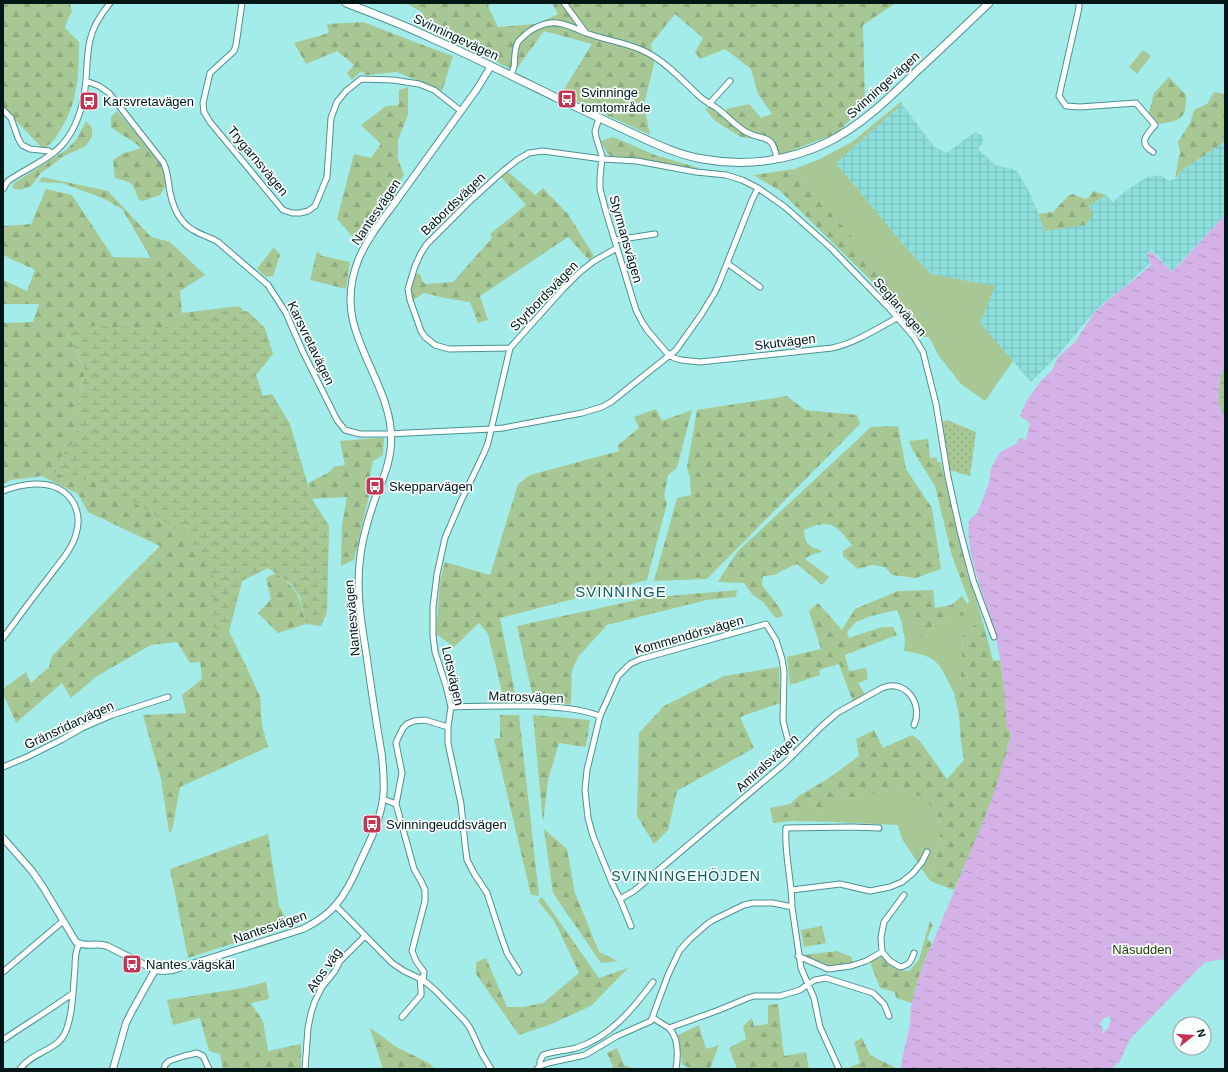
<svg xmlns="http://www.w3.org/2000/svg" width="1228" height="1072" font-family="Arial,sans-serif">
<style>
.industrial{fill:url(#industrial-grid)}
.grass{fill:#a7c894}
.forest{fill:url(#forest-firs)}
.wetland{fill:url(#wetland-marsh)}
.park{fill:url(#park-dots)}
.water{fill:url(#water-ripples);fill-rule:evenodd}
.lines{fill:none;stroke-linecap:round;stroke-linejoin:round}
.minor-casing{stroke:#4b9291;stroke-width:7}
.tertiary-casing{stroke:#4b9291;stroke-width:8}
.secondary-casing{stroke:#4b9291;stroke-width:9}
.minor{stroke:#fff;stroke-width:5}
.tertiary{stroke:#fff;stroke-width:6}
.secondary{stroke:#fff;stroke-width:7}
.labels{text-anchor:middle;dominant-baseline:central;stroke-width:3.5;stroke-linejoin:round;paint-order:stroke}
.street-label{font-size:13px;fill:#001616;stroke:#f8fffe}
.poi-label{font-size:13px;fill:#001616;stroke:#f8fffe;text-anchor:start}
.park-label{font-size:13px;fill:#1f3e04;stroke:#f8fffe}
.neighbourhood-label{font-size:14px;letter-spacing:1px;fill:#0d5f5f;stroke:#f8fffe}
.quarter-label{font-size:15px;letter-spacing:1px;fill:#0d5f5f;stroke:#f8fffe}
</style>
<defs>
<pattern id="industrial-grid" width="8" height="8" patternUnits="userSpaceOnUse"><rect width="8" height="8" fill="#8cdfdd"/><path d="M0 4h8M4 0v8" fill="none" stroke="#77bfbd"/></pattern>
<pattern id="forest-firs" width="22" height="20" patternUnits="userSpaceOnUse"><rect width="22" height="20" fill="#a7c894"/><path d="M5 1l3.5 6h-7zM16 11l3.5 6h-7z" fill="#8eab7f"/></pattern>
<pattern id="wetland-marsh" width="20" height="14" patternUnits="userSpaceOnUse"><rect width="20" height="14" fill="#a7c894"/><path d="M1 5h8M5 5V1M11 12h8M15 12V8" fill="none" stroke="#8eab7f"/></pattern>
<pattern id="park-dots" width="8" height="8" patternUnits="userSpaceOnUse"><rect width="8" height="8" fill="#a7c894"/><path d="M2 2h.1M6 6h.1" fill="none" stroke="#8eab7f" stroke-width="1.8" stroke-linecap="round"/></pattern>
<pattern id="water-ripples" width="26" height="14" patternUnits="userSpaceOnUse"><rect width="26" height="14" fill="#d4b1e6"/><path d="M2 4q2-2 4 0t4 0M15 11q2-2 4 0t4 0" fill="none" stroke="#b498c5"/></pattern>
</defs>
<rect width="100%" height="100%" fill="#a3ecea"/>
<path class="industrial" d="M902,104L934,147L947,153L975,132L983,136V142L978,149L995,165L1016,170L1030,193L1045,231L1089,206L1106,195L1113,202L1123,193L1147,177L1161,175L1168,181L1175,179L1185,168L1220,145L1225,141V215L1172,271L1152,250L1147,253L1150,263L1123,288L1109,298L1094,312L1059,354L1031,382L980,323L995,286L931,274L902,243L836,163Z"/>
<path class="grass" d="M1143,50L1151,56L1137,74L1129,67Z
M902,101V104L836,163L902,243L931,274L995,286L980,323L1013,361L985,401L961,384L939,356L929,337H923L906,318L891,300V283L794,169L818,160L852,142Z
M976,599L982,619L963,635L960,685L954,693C939,663 939,656 904,651L905,640L901,620L926,625L919,637H926L934,624L964,615L969,601Z
M900,789L926,799L939,818L941,831L930,881L902,839L898,825L835,822L792,821L794,812L815,801L817,811L826,810L838,800Z"/>
<path class="forest" d="M3,3H70L72,12L67,21L65,28L79,42C79,76 78,104 58,134C54,140 50,146 42,148L3,107Z
M406,3H490L488,6L498,27L536,24L558,14L552,3H896L863,25L865,106L837,133L778,156L769,141L741,137L715,121L705,109L709,107L728,121L726,109L749,104L761,118L772,114L758,94L751,69L725,49L700,59L695,52L703,38L675,14L651,44L654,64L644,104L650,135L561,94L592,44L544,31L515,71L424,26L422,12Z
M363,22L428,47L453,56L442,91L397,72L366,75L361,71L352,80L347,73L354,65L337,51L306,64L294,43L329,33L327,24Z
M1169,77L1186,95C1187,119 1181,121 1158,124L1149,113L1154,93Z
M408,87V115L398,140V159L404,175L358,239L351,235L337,219L354,154L371,158L381,144L361,125L386,106L399,105V90Z
M1214,92L1225,94V141L1220,145L1185,168L1175,178L1180,152L1178,142L1190,123L1194,110L1207,104Z
M117,111L158,158L164,171L167,184L160,195L143,201L138,199C133,182 133,183 115,178L113,160L122,154L141,148C131,139 121,135 111,127V117Z
M86,121L92,128V136L86,146L64,156L41,173L31,186L21,190L12,188L14,183L66,150L76,140Z
M613,137L655,155L699,168L697,169L634,158L611,156L607,153L601,141Z
M794,169L891,283V300L780,191L753,175Z
M507,171L535,195L543,188L568,214L594,256L589,260L568,237L480,296L488,320L478,323L470,302L445,298L424,293L413,300C412,291 410,279 418,273L421,276L422,281L426,284L453,282L492,238L490,234L526,205L501,177Z
M42,177L108,191L151,237L170,242L205,275L180,291L182,313L239,306L264,334H68L85,372L78,403L79,423L172,508L202,557L242,581L229,631L249,672L260,697L262,725L268,747L180,787L172,831L169,832L161,779L143,715L186,713L182,695L202,679L200,662L190,663L177,642L151,645L97,676L71,698L62,683L16,723L3,693V689L26,672L31,683L49,667L52,656L124,582L160,546L88,512L78,494L42,476L11,480L3,484V323L33,322L39,304H3V280L27,291L35,270L3,255L4,226L31,224L46,189L72,195L113,257L151,258L122,209L105,199L62,183L39,182Z
M1093,191L1106,195L1089,206L1093,214L1085,225L1045,231L1038,214L1053,212L1068,196L1073,194L1085,199L1089,197Z
M274,247L280,255L273,276L266,277L257,269Z
M317,251L322,256L350,262L346,289L310,280Z
M787,396L805,410L857,415L860,424L707,579L654,581L677,498L691,495L690,479L687,467L697,410Z
M656,409L662,421L692,410L677,468L668,475L664,496L667,503L647,580L500,618L517,703L505,704L488,634L479,623L454,647L436,634L440,581L445,562L490,575L518,484L530,475L619,451L618,445L639,428L634,417Z
M898,426L906,469L932,508L941,569L916,578L892,575L885,567L872,565L858,569L843,556V551L852,545C836,524 829,518 804,530C805,545 810,547 823,551C817,554 810,554 805,559L829,577L822,585L797,564L779,572L775,575L763,576L762,585L781,610L783,616L776,618L763,602L752,594L744,583L718,582L737,552L871,427Z
M378,438H384L383,455L373,461L369,480V496L354,560L341,566L342,525L347,497L312,499L308,483L328,473L334,467L345,465L340,441Z
M928,439L930,458L937,457V462H941L968,576L976,599L969,601L952,556L935,486L913,451L909,441Z
M276,573C300,591 299,596 306,624L278,633L258,613L271,599L266,578Z
M737,590L736,597L707,600L607,625L578,657L572,670L571,705L533,698L517,626L646,598Z
M933,590L935,608L951,605L962,596L968,605L964,615L934,624L926,637L919,638L925,625L901,620L897,610L871,616L856,622L847,632L849,638L882,627H893L897,635L845,655L849,671L866,668L868,679L858,683L865,694L853,702L839,664L819,670L820,675L790,685L787,657L821,649L809,611L818,603L842,630L855,609L898,591Z
M982,619L993,661L1000,660L1005,693L1007,729L1011,732C1001,787 976,839 954,890L930,881L941,831L939,818L926,799L900,789L838,800L826,810L817,811L815,801L794,812L792,821L773,823L770,808L790,804L799,796L829,778L859,756L856,739L874,730L883,748L912,735L919,740L947,779L964,760L961,742L959,715L954,693L960,685L963,635Z
M779,667L780,703L740,717L754,748L677,791L668,830L654,844L637,816L639,733L664,706L724,676Z
M500,715H519L539,896L531,895L494,739L500,738Z
M533,715L590,720L586,747L559,743L548,780L543,822Z
M544,829L567,849L575,893L599,952L618,961L601,963L553,893Z
M268,834L279,906L290,925L188,958L170,869Z
M542,897L599,978L628,968L591,1006L549,1025L519,1035L476,974V962L486,958L507,1007H523L543,1003L579,973L555,922L538,901Z
M930,921L933,925L927,939L932,943L919,976L912,1003L896,998L895,992L880,988L870,962L882,956C890,967 895,970 909,971L919,960Z
M822,926L826,943L804,947L801,930Z
M837,951L851,957L854,963L828,966L804,955Z
M266,982L269,999L251,1003L263,1021L268,1051L301,1044V1069H223L220,1054L209,1051L200,1018L173,1025L167,1000L243,988Z
M778,1004L784,1056L806,1052L809,1069H737L729,1048L746,1039L743,1026L752,1018L754,1026L768,1024V1005Z
M699,1025L706,1049L719,1045L710,1069H691L682,1064L678,1035Z
M370,1028L398,1048L429,1063L435,1069H383Z
M862,1038L870,1055L898,1069H846L860,1063L854,1042Z
M617,1048L624,1065L634,1069H614L607,1053Z"/>
<path class="wetland" d="M213,311H247L265,328L273,354L256,375L263,396L272,394L290,424L312,499L329,526L327,612L321,626L306,624L300,597L291,584L268,568L242,581L229,631L212,628L213,576L189,536L106,486L90,480H73L54,472L57,461L73,442L79,423L78,403L85,372L68,333L92,326L161,329Z
M1225,365L1224,402L1225,407V420L1218,402L1220,377Z"/>
<path class="park" d="M947,420L976,432L970,476L949,470L942,422Z"/>
<path class="water" d="M1225,215V365L1220,377L1218,402L1225,420V959L1205,962L1130,1039L1119,1063L1109,1069H900L910,1024L911,1007L919,976L991,802L1008,747L1011,733L1007,729C1005,699 1003,668 996,638C988,601 965,559 969,520L977,513L989,484L991,468L1000,452L1016,444L1019,438L1026,440L1030,423L1020,416L1027,400L1041,381L1053,369L1058,357L1075,342L1094,313L1109,299L1130,283L1151,265L1147,254L1151,251L1172,272ZM1106,1017H1109L1111,1020L1108,1028L1103,1033L1102,1032L1103,1029L1100,1024L1102,1020Z"/>
<g class="lines">
<g class="minor-casing">
<path id="minor" d="M242,3L236,45L234,51L210,73L203,103L204,112L210,122L283,210L292,213H300L308,211L315,206L327,177L331,118L337,102L346,91L361,79L393,80L419,84L434,90L461,111
M1079,3V8L1059,96L1066,106L1080,107L1136,103L1155,125C1146,136 1138,142 1153,152
M586,33C605,40 625,42 644,51C665,61 681,79 698,95C704,101 711,104 718,109C727,116 736,126 746,132C765,142 772,132 777,159
M510,75C512,73 513,70 514,67C515,59 514,49 518,42C521,38 526,34 530,31C551,17 564,23 586,33L564,3
M86,81L99,86L109,93L163,162C168,170 168,182 170,192C173,207 179,222 193,230C201,235 210,237 218,242L268,285L286,313L303,352L337,420L345,430L360,434H387L492,429L503,428L582,413L602,407L611,402L676,350L701,315L715,292L720,281L752,200L758,188
M709,104L730,81
M3,110L11,118L18,138L22,145L30,149L49,151L52,154
M599,118L595,131L596,137L602,156L600,178V189L606,212L636,310L642,322L648,331L667,353L674,358L681,360L700,362L832,348C856,343 876,329 897,318
M3,189L8,181L14,177C30,167 49,159 62,145C78,127 84,103 86,80C87,67 87,53 90,40C93,26 101,14 110,3
M615,240L655,234
M727,263L760,287
M510,348L449,349L435,345L425,337L421,331L410,300L408,289L411,279L415,266L421,253L427,244L469,202L502,172L517,160L529,153L543,151L602,159L637,161L696,172L726,175L742,180L758,188L785,207L831,248L890,309L914,337L923,352L936,404L948,477L960,531L973,580L994,637
M3,491C21,484 48,479 64,492C77,502 81,519 76,534C72,550 58,564 49,577C33,597 18,618 3,638
M451,707C478,706 505,706 532,706C555,707 579,708 600,716
M3,767L27,757L63,739L82,728L112,715L168,697
M383,799L396,804
M792,890L840,884L870,891L890,887L902,882L913,873L922,862L927,852
M620,899L634,891L785,763L822,726L837,713L882,688C904,678 924,703 914,725
M335,905L392,963L404,971L423,980L435,990L465,1021L470,1028L482,1054L491,1069
M792,907C792,881 784,853 786,828L852,827L879,828
M631,926L620,899L612,883L593,836L588,818L585,790L587,770L600,716L618,676L630,664L641,659L766,624L776,640L782,659L784,672L783,721L792,756
M882,952L881,937L884,922L904,895
M798,956L828,969L851,966L866,961L882,952L890,961L900,967C909,965 911,962 914,953
M3,972L63,921
M519,972L507,953L501,936L487,893L475,875L467,860L465,844L461,804L448,743V727L451,707L446,686L435,652L433,636V607L437,574L445,538L460,503L484,453L488,443L510,348L562,290L580,272L594,261L617,248
M423,980L424,972L416,961L412,951L425,901V890L422,883L414,869L396,804L402,773L396,743L398,738L403,728L407,724L414,721L425,720L448,727
M402,1017L421,995V990L420,978
M653,1018L669,1028L719,1010L748,998L754,996H780L800,990L808,984L815,980L826,978L873,993L884,1004L889,1016
M669,1028C679,1038 678,1056 676,1069
M3,1040C26,1024 50,1010 73,993
M540,1066V1061L543,1055C554,1051 565,1051 576,1048C609,1038 633,1009 653,982
M20,1069C31,1053 56,1050 64,1035C73,1018 73,988 75,968C75,960 75,951 79,944
M164,1069L165,1065L169,1061L184,1056L197,1053L203,1056L209,1069
M305,1069L308,1028L311,1013L315,1001L322,987L335,971L340,961L365,936
M537,1069L540,1066L548,1063L585,1055L617,1036L651,1021L668,975L677,956L680,950L689,940L706,925L713,920L744,905L753,903H773L792,907L801,968L814,998L820,1027L839,1069"/>
</g>
<g class="tertiary-casing">
<path id="tertiary" d="M3,838L32,871L43,887L76,942C86,948 96,942 107,946L155,970L163,971L173,970L303,929C315,923 326,916 335,906C345,894 353,879 359,864C369,843 380,822 383,798C385,784 383,770 382,756C376,721 371,687 366,652C361,621 356,591 360,559C362,538 369,516 376,496C383,479 390,463 391,444C394,400 363,363 353,321C348,300 351,278 359,258C369,235 385,217 399,197C425,161 451,125 477,89L491,66
M113,1069L126,1023L132,1011L155,970"/>
</g>
<g class="secondary-casing">
<path id="secondary" d="M346,3C375,14 404,25 431,38C474,57 516,78 557,98C583,110 608,122 634,134C656,144 678,155 703,159C745,167 790,161 828,142C862,125 889,98 917,71C941,49 965,26 989,3"/>
</g>
<use href="#minor" class="minor"/>
<use href="#tertiary" class="tertiary"/>
<use href="#secondary" class="secondary"/>
</g>
<defs>
<g id="bus-square" transform="scale(1)"><rect x="-9" y="-9" width="18" height="18" rx="4" fill="#c53451" stroke="#f8fffe"/><path d="M-5-6H5V4H4V6H2V4H-2V6H-4V4H-5ZM-3.5-4V0h7V-4ZM-3.5 1.2v1.5H-2V1.2ZM2 1.2v1.5H3.5V1.2Z" fill="#fff"/></g>
</defs>
<g fill-rule="evenodd">
<use href="#bus-square" x="567" y="99"/>
<use href="#bus-square" x="89" y="101"/>
<use href="#bus-square" x="375" y="486"/>
<use href="#bus-square" x="372" y="824"/>
<use href="#bus-square" x="132" y="964"/>
</g>
<g class="labels">
<g class="street-label">
<text transform="translate(456 37) rotate(25)">Svinningevägen</text>
<text transform="translate(883 85) rotate(-42)">Svinningevägen</text>
<text transform="translate(258 161) rotate(50)">Trygarnsvägen</text>
<text transform="translate(453 204) rotate(-44)">Babordsvägen</text>
<text transform="translate(376 212) rotate(-56)">Nantesvägen</text>
<text transform="translate(626 239) rotate(74)">Styrmansvägen</text>
<text transform="translate(544 296) rotate(-46)">Styrbordsvägen</text>
<text transform="translate(900 307) rotate(49)">Seglarvägen</text>
<text transform="translate(785 342) rotate(-7)">Skutvägen</text>
<text transform="translate(311 343) rotate(64)">Karsvretavägen</text>
<text transform="translate(352 618) rotate(-95)">Nantesvägen</text>
<text transform="translate(689 635) rotate(-16)">Kommendörsvägen</text>
<text transform="translate(453 676) rotate(77)">Lotsvägen</text>
<text transform="translate(526 697) rotate(2)">Matrosvägen</text>
<text transform="translate(69 725) rotate(-25)">Gränsridarvägen</text>
<text transform="translate(767 763) rotate(-42)">Amiralsvägen</text>
<text transform="translate(270 927) rotate(-19)">Nantesvägen</text>
<text transform="translate(324 970) rotate(-55)">Atos väg</text>
</g>
<g class="poi-label">
<text x="581" y="92">Svinninge<tspan x="581" dy="15">tomtområde</tspan></text>
<text x="103" y="101">Karsvretavägen</text>
<text x="389" y="486">Skepparvägen</text>
<text x="386" y="824">Svinningeuddsvägen</text>
<text x="146" y="964">Nantes vägskäl</text>
</g>
<g class="park-label">
<text x="1142" y="949">Näsudden</text>
</g>
<g class="neighbourhood-label">
<text x="686" y="876">SVINNINGEHÖJDEN</text>
</g>
<g class="quarter-label">
<text x="621" y="591">SVINNINGE</text>
</g>
</g>
<rect width="1228" height="1072" fill="none" stroke="#001616" stroke-width="8"/>
<g transform="translate(1192 1036) rotate(73)"><circle r="19" fill="#f8fffe" stroke="#95a2a1"/>
<path d="M0-3L7 15L0 10L-7 15Z" fill="#c53451"/>
<text y="-6" font-size="11" font-weight="bold" text-anchor="middle" fill="#001616">N</text>
</g>
</svg>
